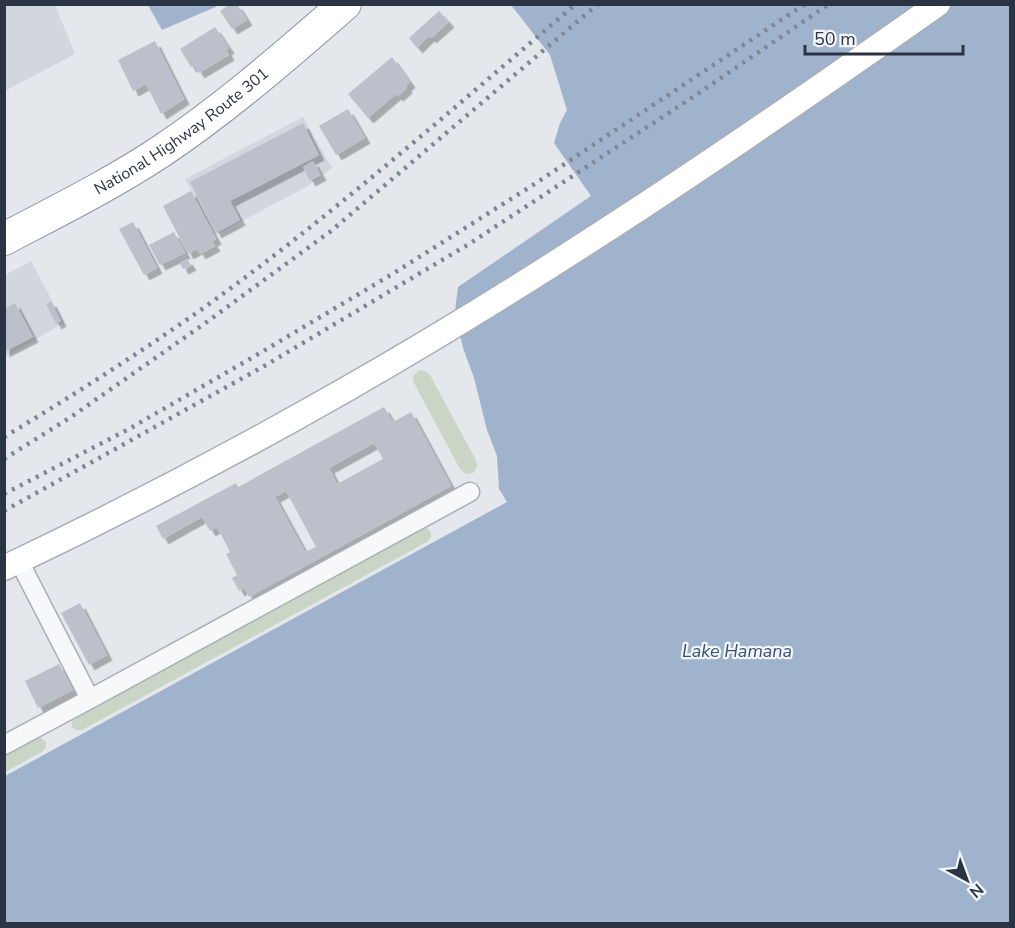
<svg xmlns="http://www.w3.org/2000/svg" width="1015" height="928" font-family="'Nunito Sans',sans-serif">
<style>
.built{fill:#d2d6de}
.green{fill:#c9d6c5}
.water{fill:#9fb4cc}
.building{fill:#bbc0ca;fill-rule:evenodd;filter:url(#shadow)}
.lines{fill:none;stroke-linecap:round;stroke-linejoin:round}
.street-casing{stroke:#a9aeb7;stroke-width:21}
.secondary-casing{stroke:#a9aeb7;stroke-width:27}
.highway-casing{stroke:#8b94a3;stroke-width:34}
.street{stroke:#f7f8fa;stroke-width:18}
.secondary{stroke:#fff;stroke-width:24}
.highway{stroke:#fff;stroke-width:32}
.rail{stroke:#7d8696;stroke-width:4.5;stroke-dasharray:3 6;stroke-linecap:butt}
.labels{text-anchor:middle;dominant-baseline:central;stroke-width:4.5;stroke-linejoin:round;paint-order:stroke}
.street-label{font-size:16px;fill:#2b3445;stroke:#f4f6f9}
.water-label{font-size:18px;font-style:italic;fill:#34527a;stroke:#f4f6f9}
</style>
<defs>
<filter id="shadow"><feDropShadow dx="5.5" dy="5.5" stdDeviation="0" flood-color="#0004"/></filter>
</defs>
<rect width="100%" height="100%" fill="#e4e7ec"/>
<path class="built" d="M5,4L55,5L75,54L5,91Z
M303,117L332,168L308,186L215,235L185,179Z
M31,261L64,323L5,357V275Z"/>
<path class="green" d="M419,370L425,371L430,375L476,460L477,467L473,473L466,474L460,469L414,383L413,376Z
M420,528H427L431,532V537L427,542L82,730H76L72,727V721L76,716Z
M35,738H41L46,742V747L42,752L5,772V754Z"/>
<path class="water" d="M148,5H220L162,30Z
M511,5H1010V923L5,924V776L507,502L499,489L497,456L487,430L474,378L463,348L455,311L458,287L591,196L554,143L560,123L567,110L550,55Z"/>
<path class="building" d="M230,4H237L247,20L232,29L220,11Z
M439,11L449,22L431,38L429,36L417,48L409,38Z
M215,27L229,48L226,50L229,55L199,73L194,65L191,67L180,49Z
M155,41L184,99L161,114L146,84L133,91L118,60Z
M392,57L410,82L406,86L407,88L398,96L396,94L368,118L348,94Z
M348,109L365,138L336,155L319,126Z
M303,123L319,155L230,201L240,220L216,233L190,182Z
M313,161L321,175L310,181L303,167Z
M191,191L216,239L212,241L215,246L200,254L197,249L188,254L163,206Z
M133,222L157,268L144,275L119,229Z
M174,232L185,253L160,265L149,245Z
M187,259L191,265L183,269L180,263Z
M51,301L61,321L56,324L46,304Z
M15,303L33,337L4,352V309Z
M384,407L393,422L411,412L451,486L249,597L244,588L239,591L232,578L237,575L226,554L230,552L217,527L210,531L202,517L163,539L156,526L236,483L238,487ZM374,443L383,459L337,484L329,468ZM286,491L316,547L305,552L275,497Z
M80,603L107,655L89,665L61,613Z
M59,664L73,690L38,708L25,681Z"/>
<g class="lines">
<g class="street-casing">
<path id="street" d="M90,699L470,492
M4,745L90,699L19,561"/>
</g>
<g class="secondary-casing">
<path id="secondary" d="M4,568C120,513 233,454 345,390C550,273 745,140 938,4"/>
</g>
<g class="highway-casing">
<g id="highway">
<path id="s1" d="M4,239C57,211 110,185 160,152C226,108 285,56 345,4"/>
</g>
</g>
<use href="#street" class="street"/>
<use href="#secondary" class="secondary"/>
<use href="#highway" class="highway"/>
<path class="rail" d="M4,437C69,398 133,357 195,314C329,219 451,110 576,4
M4,459L71,417L204,324L331,231L598,4
M4,494L129,429L260,353L394,273L533,185L805,4
M4,511L266,365L469,244L696,95L829,4"/>
</g>
<g class="labels">
<g class="street-label">
<text stroke="none"><textPath href="#s1" startOffset="208">National Highway Route 301</textPath></text>
</g>
<g class="water-label">
<text x="737" y="651">Lake Hamana</text>
</g>
</g>
<rect width="1015" height="928" fill="none" stroke="#2b3445" stroke-width="12"/>
<g transform="translate(967 880) rotate(139)" stroke="#f4f6f9" stroke-width="4.5" paint-order="stroke">
<path d="M0-4.5L10 22L0 15L-10 22Z" fill="#2b3445"/>
<text y="-9" font-size="16" font-weight="bold" text-anchor="middle" fill="#2b3445">N</text>
</g>
<path d="M805 45v9h158v-9" fill="none" stroke="#2b3445" stroke-width="3"/>
<text x="814" y="45" font-size="18" fill="#2b3445" stroke="#f4f6f9" stroke-width="4.5" paint-order="stroke">50 m</text>
</svg>
